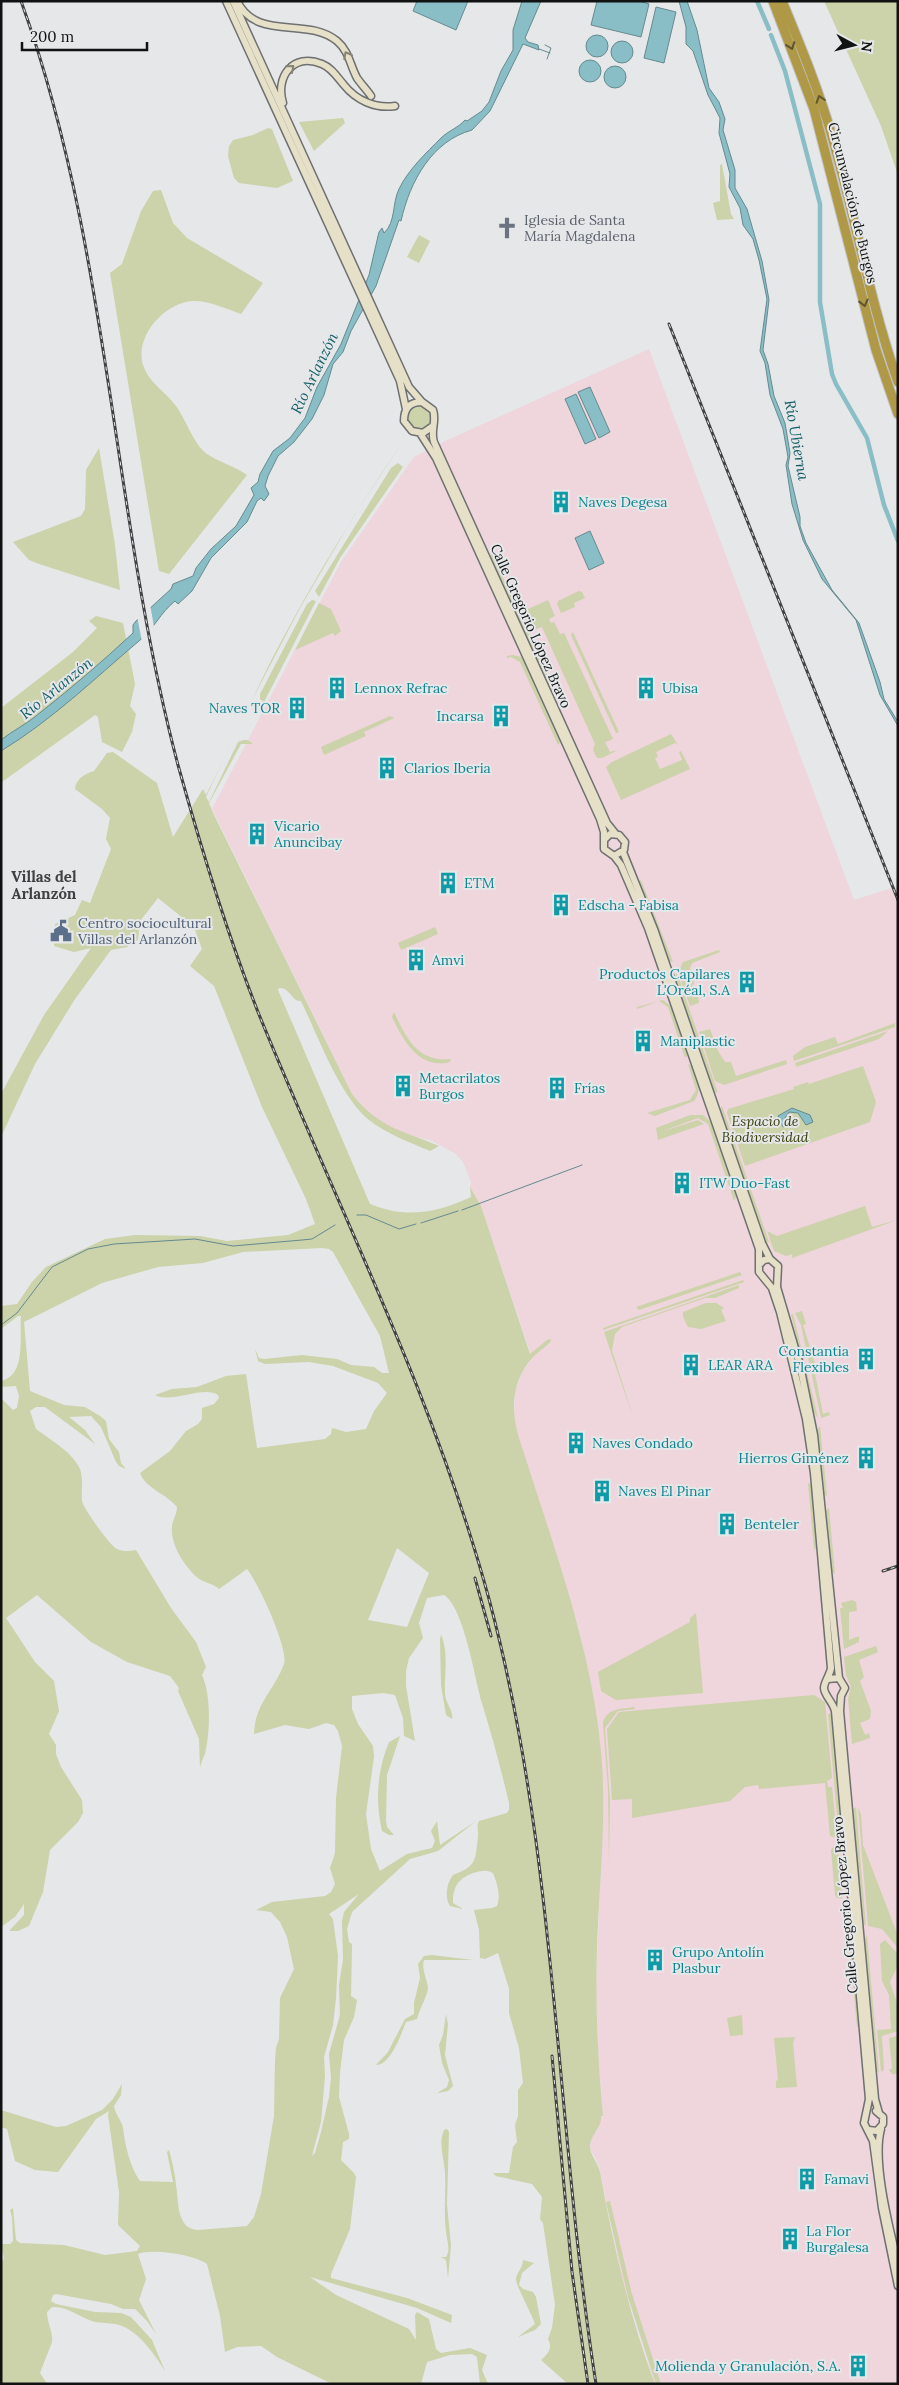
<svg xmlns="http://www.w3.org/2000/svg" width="899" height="2385" font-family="Lora,serif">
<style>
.industrial{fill:#efd5dc}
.green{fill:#ccd2a9;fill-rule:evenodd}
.water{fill:#89bec6;stroke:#658a90}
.pier{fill:#e5e7e9}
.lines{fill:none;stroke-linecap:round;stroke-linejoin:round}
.stream{stroke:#658a90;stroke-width:1}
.canal{stroke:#89bec6;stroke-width:4.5}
.secondary-casing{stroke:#6e7071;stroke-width:9}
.motorway-casing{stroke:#c1c1c1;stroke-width:11}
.secondary{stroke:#e7e0c8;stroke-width:6}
.motorway{stroke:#af9846;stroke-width:9}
.rail-casing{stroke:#414242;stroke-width:3}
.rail{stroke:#e5e7e9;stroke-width:1;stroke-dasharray:4;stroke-linecap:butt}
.oneway{stroke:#60552c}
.oneway2{stroke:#878376}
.labels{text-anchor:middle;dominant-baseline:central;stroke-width:4;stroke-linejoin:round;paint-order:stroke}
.street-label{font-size:14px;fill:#111212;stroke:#e5e7e9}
.worship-label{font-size:14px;fill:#5b616d;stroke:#e5e7e9;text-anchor:start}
.culture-label{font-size:14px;fill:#0d838f;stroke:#e5e7e9;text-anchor:start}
.service-label{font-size:14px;fill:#4e5e75;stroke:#e5e7e9;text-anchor:start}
.park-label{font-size:14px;font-style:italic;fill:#3b3f0d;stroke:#e5e7e9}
.water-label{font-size:15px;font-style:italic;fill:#145e67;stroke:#e5e7e9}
.neighbourhood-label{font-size:15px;font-weight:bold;fill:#3f4042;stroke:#e5e7e9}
</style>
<rect width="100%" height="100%" fill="#e5e7e9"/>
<path class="industrial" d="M649,349L854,900L898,886V2384H655L622,2279L599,2166L590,2148L591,2139L599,2128L601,2116H603L598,2049L596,1989L603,1815L601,1763L592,1689L579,1629L514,1424L515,1392L522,1373L532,1358L481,1206L470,1187L471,1182L463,1162L456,1154L430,1140L400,1133L385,1125L367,1111L352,1094L212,809L341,562L414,457L443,442Z"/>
<path class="green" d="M824,1H898V175L881,126Z
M343,118L345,123L314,151L299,122Z
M268,128L272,129L293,181L277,188L239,183L234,178L228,156L229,146L233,140L253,135Z
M722,164L731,214L734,219L717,220L713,203L720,201V165Z
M161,190L173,223L187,238L263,283L241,314C227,309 210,301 194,301C166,301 134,336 143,365C149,383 165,391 176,406C185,418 194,445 207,454C219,462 234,466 247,475L169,574L159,571L110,273L122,264L141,211L153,191Z
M419,235L430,241L419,263L407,257Z
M407 417a12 12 0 1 1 24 0a12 12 0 1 1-24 0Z
M403,441L352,519L300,608L252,700L206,797L209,802L238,742C244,739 249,739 253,744H241L209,803L214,815L352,1094C380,1129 402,1130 439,1146L430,1151C409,1142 387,1134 369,1120C339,1095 319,1038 301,1001C292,1002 290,987 279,988L278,990L370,1204C406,1219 436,1213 471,1197L470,1187L481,1206L530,1354L547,1340L550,1339L551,1341C546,1347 539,1351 533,1357C512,1380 510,1409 519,1438C553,1546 594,1651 602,1764C606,1826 599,1887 597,1949C595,2005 598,2061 603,2116H601C602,2130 589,2135 590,2148C591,2156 598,2163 600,2172C613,2244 629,2315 655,2384H568L541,2360C548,2354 553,2348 548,2339L552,2328L555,2305L543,2223L540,2219L542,2197L532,2184L496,2176L493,2173H509L513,2147L517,2142L515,2125L518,2116V2090L523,2083L519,2048L509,2013V1989L498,1953L485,1959L480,1958L479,1930L474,1910L492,1908L497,1906C501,1895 497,1883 493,1873C486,1869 480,1871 473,1873C458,1879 453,1886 453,1903L463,1909L450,1906C444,1897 447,1883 453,1875C477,1866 475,1861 478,1837C479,1831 476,1827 479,1821L507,1813L509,1810V1803C501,1769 492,1736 482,1703C475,1680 464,1607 444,1595L427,1598L419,1623L423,1638L409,1658L406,1671V1686L415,1741L404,1736L403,1718L395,1695L383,1693L352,1696V1709L358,1724L373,1746L374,1757L366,1814L371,1849L380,1871L407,1854L432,1848L435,1841L431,1831L437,1821L440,1845L476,1821L438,1851L410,1859L352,1912L347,1929L349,1942L352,1944L351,1996L357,2000L354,2017L344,2040L340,2072L339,2097L349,2134V2139L343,2142L341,2160L354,2173L356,2177L350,2229L331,2274V2278L407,2298L452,2315L451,2323L417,2308L310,2277L336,2295L409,2329L416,2340L415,2315L417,2312L429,2319L436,2349L441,2353L470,2348L487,2355L482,2370L488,2384H480L477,2357L472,2354L450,2355L427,2362L421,2384H332L277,2357L261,2346L237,2347L225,2352L220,2316L207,2264C196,2255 151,2248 138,2254L146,2279L139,2300L156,2334L147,2321L135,2309H123L111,2304L56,2294L53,2295L51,2301L56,2304L95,2312L121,2313L131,2317L152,2340L165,2371C155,2355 140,2333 122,2326C113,2322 101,2324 92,2321C77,2316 68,2306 52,2307L47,2312C47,2323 53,2331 52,2342L40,2373L47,2384H1V2264L4,2258L1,2244H10L13,2241L12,2217L10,2210L13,2208L16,2240L20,2243L64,2245L105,2255L137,2251L140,2246L118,2225L119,2192L108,2115L109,2111L96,2119L58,2172L35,2170L15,2161L7,2129L1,2127V2110L56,2127L66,2126L102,2110L113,2099L122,2084L121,2095L114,2106C115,2114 122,2121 123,2128C125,2145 130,2167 140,2181L173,2182L167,2152L169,2150C172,2161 175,2173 176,2185C179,2202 176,2229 198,2230L247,2226L254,2217L261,2194L274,2116L275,2060L276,2048L279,2039L280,1998L294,1969L287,1937L280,1922L271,1912L256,1910L272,1902L325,1896L331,1892L335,1884L330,1868L335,1853L336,1798L342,1746L338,1731L334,1725L326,1723L309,1729L285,1725L254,1734C255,1703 274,1691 284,1664C289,1649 258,1582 247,1569L219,1589C213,1583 204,1583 198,1578C185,1567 170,1545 172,1526C173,1519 177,1514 177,1507C167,1494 146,1489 140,1473L170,1451L186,1431L198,1424L202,1419V1408L214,1404L219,1398L218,1395C204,1385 171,1404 155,1395L172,1389L197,1387L226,1376L246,1374L257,1448L325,1439L331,1434L332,1428L346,1432L366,1429L374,1411L387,1393L378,1383L333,1366L309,1362L265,1364L258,1361L255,1349L259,1358L264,1359L302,1355L337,1359L351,1365L374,1367L382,1373H389L380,1336L333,1252L329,1249L322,1248L243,1252L203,1263L158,1267L102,1283L24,1322L30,1391L64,1405L85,1407L100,1416L106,1421L109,1439L119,1452L121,1463L126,1469L119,1466L116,1462L101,1427L91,1416L69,1417L85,1430L95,1444L45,1407H36L30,1411L36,1429C49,1439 71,1451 79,1467C84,1477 81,1489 82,1501C83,1508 110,1546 117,1549C123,1552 130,1551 136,1550L171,1608L196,1642L206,1667L202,1675C211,1695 210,1728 206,1749C205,1756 201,1761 200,1768L199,1739L178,1691L179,1688L170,1676L127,1662L91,1642L37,1595L6,1618L35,1662L54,1681L59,1711L49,1734L56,1745V1754L61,1767L82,1800L83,1813L78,1822L50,1850L43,1892L29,1926L18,1931H9L24,1915V1904L15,1917L1,1927V1398L13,1410L17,1408L19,1396L16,1386L1,1387V1381C27,1375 19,1336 21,1316H18L1,1329V1306L17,1304L32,1282L46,1267L105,1239L135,1235L200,1236L227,1241L288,1235L315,1224L306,1199L262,1107L214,986L190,966L202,949L194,927L158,898L140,921L138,940L127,947L111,950L75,999L35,1064L1,1137V1094L44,1015L91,948L74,952L54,946L55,924L75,915L82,900L90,903L111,849L106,839L110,818L102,809L75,789C76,779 84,774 94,771L107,753L113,752L157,783L173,837L203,789L206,795C233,743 255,690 283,638C319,570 360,505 403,441ZM397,1548L429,1573L407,1627L368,1620ZM359,1894L344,1912L342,1921L343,1960L339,1985L340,2015L329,2054L331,2078L329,2097L321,2132L315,2153L312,2156L321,2122L325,2076L324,2057L333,2025L336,1998L338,1956L333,1919L329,1914Z
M99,448L115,545L120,590L39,564L29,560L13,542L81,516L85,509L86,470Z
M398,463L403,467L340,558L319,597L315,591L391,468Z
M492,554L555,691L553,692H550L489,556Z
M579,591L582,592L585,598L574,603L575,607L561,613L557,604L558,601Z
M312,600L316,601L264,702L260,699V694L307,604Z
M548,600L555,616L549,619L551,623L554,622L560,634L564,633L613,739L605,742L610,752L618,750L602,758H597L593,750L595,744L542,627L530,631L519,607L525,604L528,609Z
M319,603L331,609L341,631L335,636L333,633L295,650Z
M96,616L123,623L135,684L130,706L136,714L132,732L122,752L102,742L98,717L95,715L2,782L1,708L73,652L97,628L89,621Z
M573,632L619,732L616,733L571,635Z
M513,655L521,657L526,664L561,741L558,745L520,662L511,657L507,658V656Z
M390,716L394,718L364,732L366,736L324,755L321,747Z
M671,734L678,745L675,743L656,752L658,757L655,758L660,769L682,760L679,752L681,751L690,769L621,800L606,767L612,762Z
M641,880L673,962L668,961L637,882Z
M435,927L438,934L401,950L398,943Z
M719,950L720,952L692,963L690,968L694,984L692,985L696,997L698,996L699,1003L690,1006L678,973L683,962Z
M677,973L718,1093L712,1091L674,978Z
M663,1000L673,1008L688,1054L685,1058L668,1007L659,1001L637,1009V1007Z
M394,1012C406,1038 418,1063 451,1059L450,1062C419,1070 403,1040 392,1017Z
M895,1023V1027L794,1061L793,1056L805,1047L835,1037L838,1044Z
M710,1029L718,1051L725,1062H731L736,1076L786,1060L787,1064L724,1085L715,1081L699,1032Z
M888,1031L879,1039L796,1067L795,1063Z
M688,1064L693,1067C697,1079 703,1090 694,1101L655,1116L647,1113L690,1100L696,1090Z
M863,1066L876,1102L870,1122L745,1166L727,1113L728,1109L794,1089L793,1087L808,1082L809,1084Z
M722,1106L769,1242L766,1243L719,1111Z
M690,1115H703L711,1122L737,1195L734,1201L708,1124L698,1118L660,1132L698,1120L704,1124L658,1140L656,1128Z
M865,1206L872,1227L897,1220L792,1258V1254L786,1256L774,1251L767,1231L777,1236Z
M740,1272L742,1275L639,1310L636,1307Z
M743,1280L744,1282L603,1330V1328Z
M739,1285V1288L715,1298H705L622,1327L615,1334L612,1350L634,1420L604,1332Z
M706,1303H716L724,1308L721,1310L726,1321L701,1329L688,1327L683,1317V1312Z
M802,1311L806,1324L803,1325L818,1373L815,1374L823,1414L829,1412L830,1415L821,1418L801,1325L795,1313Z
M791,1314H793L818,1418L813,1411Z
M820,1426L827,1496L824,1495L816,1431Z
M808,1483L812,1485L818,1547L814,1550Z
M829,1508L835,1574L831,1571L825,1511Z
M852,1600L856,1602L857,1611L849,1612V1640L859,1636V1642L844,1649L840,1608H843L841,1603Z
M696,1613L703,1693L616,1700L601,1691L598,1672L690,1622V1618Z
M441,1634C449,1655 444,1672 445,1693C445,1703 454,1711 452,1719L446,1715L441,1685L440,1640Z
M876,1646L878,1652L859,1660L864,1677L860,1681L871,1711L870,1719L860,1723L865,1735L869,1733L870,1738L852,1744L848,1698L851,1687L846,1675L844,1657Z
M814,1695L825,1702L832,1778L827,1781L828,1787H832L837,1838L830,1836L825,1783L759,1789L758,1785L745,1787L730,1801L632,1818V1799L612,1800L607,1729L619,1712Z
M634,1707L635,1709L618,1711L605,1728L610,1800L609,1864L608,1789L603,1723C607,1708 621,1709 634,1707Z
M832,1713L843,1836L839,1838L828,1714Z
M400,1736L387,1775L386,1821L387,1827L394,1835H389L382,1831C375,1800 377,1771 389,1742Z
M856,1807L866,1926L862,1922L852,1810Z
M858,1807L861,1814L863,1845L898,1936V1948L882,1929L868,1926Z
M834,1846H838L842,1899L837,1898L835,1895L831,1850Z
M845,1903L849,1905L860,2027H857Z
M867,1935L879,2073L875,2070L863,1942Z
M885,1940L898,1954V1965L890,1982L898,2006V2031L882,2036L884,2070L881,2072L877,2030L891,2029L889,1995L882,1981L880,1944Z
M432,1955L473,1960H424C421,1968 427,1979 428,1988C428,1994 419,2010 417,2019L406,2022C401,2034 391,2065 376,2065L388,2052L405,2019L414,2014V2003L420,1978L418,1964L424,1956Z
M446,2014L448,2024L445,2055L453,2086L448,2091L437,2093L447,2087L449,2080L442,2063L439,2045L443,2035Z
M742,2015L743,2035L730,2036L727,2018Z
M897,2036L898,2074H892L889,2070L892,2068L889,2038Z
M795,2037L793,2043L797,2087L776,2088V2081L778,2080L774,2038Z
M447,2129L449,2132L447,2204L451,2246L448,2278L446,2260L441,2257H446C450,2251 448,2245 447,2238C443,2216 446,2194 445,2172C444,2157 438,2144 444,2130Z
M610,2201L632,2294L661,2384H656L628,2297L606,2202Z
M523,2260L534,2263L522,2273L519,2285L523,2289L533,2292L536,2297L541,2324L535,2330L518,2337L535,2324C532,2314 516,2286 516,2279C517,2272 523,2268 523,2260Z"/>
<path class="water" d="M417,1H468L456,30L413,11Z
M522,1H541L525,38L528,42L538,45L539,50L523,44L490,111L472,130C432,141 410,181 401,221L399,220L376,286L351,331L343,352L333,364L324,395L312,419L294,442L278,456L268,476L265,486L269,494L264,501L261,498L257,501L247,522L211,558L192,591L178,604L175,601C161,612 153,630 139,641C94,679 52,720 1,751V740C12,731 25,725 36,716C69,690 102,662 133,633V625L136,621L171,589L173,584L193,576L196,568L211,549L236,526L254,495L251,488L258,482L260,474L273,451L290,438L305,418L317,387L341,344L369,275L379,232L382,228L384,233C396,222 392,203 399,189C408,170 426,153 441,138C448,131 458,128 465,120L467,121L482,111L489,102L501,71L513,50V30Z
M597,1H639L649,4L641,37L591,25Z
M679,1H687L697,30L709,88L719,102L725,119L723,130L735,170V188L747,209L762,261L769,300L763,350L768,364L774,396L785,423L790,453L788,466L800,517V526L806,543L832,590L859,623L880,682L884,699L898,722V726L880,695L856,620L822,579L803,540L792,504L786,465L788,457L783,429L770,395L765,363L760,351L767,299L759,260L753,239L743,225L740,208L729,187L730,174L719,133L720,118L708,95L693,51L686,44V27Z
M656,7L676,12L664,63L644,58Z
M586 46a11 11 0 1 1 22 0a11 11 0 1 1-22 0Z
M611 52a11 11 0 1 1 22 0a11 11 0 1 1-22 0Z
M579 71a11 11 0 1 1 22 0a11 11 0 1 1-22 0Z
M604 77a11 11 0 1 1 22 0a11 11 0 1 1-22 0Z
M590,387L610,432L599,438L578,392Z
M576,394L596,439L585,444L565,399Z
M590,531L604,563L589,570L575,538Z
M792,1108L810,1115L813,1122L806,1125L798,1113L789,1112L785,1118L787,1125L783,1127L778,1116Z"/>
<path class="pier" d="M150,604L154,627L142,642L137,616Z"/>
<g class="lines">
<path class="stream" d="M545,45L551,48L547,59
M539,49L550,53
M462,1210L582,1165
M357,1215H366L399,1229L416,1224
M421,1223L458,1211
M1,1325L17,1313L52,1267L88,1249L114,1244L195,1239L233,1246L302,1240L312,1239L335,1225"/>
<path class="canal" d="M757,1L769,29
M771,35L785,71L820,204V302L832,374L836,384L867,438L884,505L898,541"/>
<g class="secondary-casing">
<path id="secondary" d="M226,1L400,381L406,409
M233,1L409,387L422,402
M237,1C257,42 307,16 337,41C349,51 350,65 357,78C361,84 367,90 371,96
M283,103C275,77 293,52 322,64C332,68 337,77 344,85C356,100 375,109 395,106
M433,426L423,433L412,431L404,421C404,409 409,402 422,402L433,410C437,421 430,431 434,442L607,823L615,833
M420,433L436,458L600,819L604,832V849L614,856L624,850L625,842L619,835L610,834L605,839
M623,852L654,929L762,1243L770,1259
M614,856L621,865L648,928L759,1249V1272L772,1288L780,1312L806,1419L814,1473L831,1668C830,1675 824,1682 824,1688C824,1695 833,1702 835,1711L869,2099L864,2123L873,2141L882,2208L898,2286
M759,1265L764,1260L770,1259L778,1266L777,1287L800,1365L814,1435L839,1678
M828,1679L839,1678L845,1688L841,1696L840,1711L875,2099L879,2113
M881,2129C872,2162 890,2230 898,2264
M869,2130L877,2131L883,2124V2117L876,2111"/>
</g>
<g class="motorway-casing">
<path id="motorway" d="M773,1L814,109L876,350L898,414
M782,1C801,47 820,93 833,140C856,220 870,303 898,382"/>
</g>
<use href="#secondary" class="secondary"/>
<use href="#motorway" class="motorway"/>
<g class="rail-casing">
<path id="rail" d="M21,1C111,250 111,512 178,765C201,848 226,931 258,1012C338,1209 433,1393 489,1599C558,1856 555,2123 596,2384
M669,324L898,900
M883,1571L898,1566
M475,1578L491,1636
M552,2056L572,2272L588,2384"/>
</g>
<use href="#rail" class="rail"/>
</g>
<defs><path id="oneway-chevron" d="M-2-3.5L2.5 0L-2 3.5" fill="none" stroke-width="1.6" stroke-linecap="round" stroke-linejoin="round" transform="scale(1.25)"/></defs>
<g class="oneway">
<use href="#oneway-chevron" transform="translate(791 46) rotate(70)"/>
<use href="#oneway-chevron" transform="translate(820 99) rotate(-108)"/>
<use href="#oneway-chevron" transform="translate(864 303) rotate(76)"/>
</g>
<g class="oneway2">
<use href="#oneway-chevron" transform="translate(347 55) rotate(-118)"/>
<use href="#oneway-chevron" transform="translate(291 68) rotate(-41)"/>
</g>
<defs>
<g id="church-bare" transform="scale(1.725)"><path d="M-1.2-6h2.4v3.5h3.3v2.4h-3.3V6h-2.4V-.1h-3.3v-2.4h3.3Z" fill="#6b7280" stroke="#e5e7e9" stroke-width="2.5" paint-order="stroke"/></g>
<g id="building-bare" transform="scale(1.725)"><path d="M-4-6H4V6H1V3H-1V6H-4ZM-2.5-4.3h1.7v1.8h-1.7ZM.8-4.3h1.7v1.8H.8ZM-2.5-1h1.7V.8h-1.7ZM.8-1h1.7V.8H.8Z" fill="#0f9aa8" stroke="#e5e7e9" stroke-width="2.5" paint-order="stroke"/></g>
<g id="civic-bare" transform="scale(1.725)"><path d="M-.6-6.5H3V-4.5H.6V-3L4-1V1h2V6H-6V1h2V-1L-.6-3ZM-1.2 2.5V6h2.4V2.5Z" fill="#5c6f8a" stroke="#e5e7e9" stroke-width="2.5" paint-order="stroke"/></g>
</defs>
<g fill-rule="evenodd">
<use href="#church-bare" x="507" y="228"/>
<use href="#building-bare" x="561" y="502"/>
<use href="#building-bare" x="337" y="688"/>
<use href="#building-bare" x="646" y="688"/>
<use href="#building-bare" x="297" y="708"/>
<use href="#building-bare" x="501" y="716"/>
<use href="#building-bare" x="387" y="768"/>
<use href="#building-bare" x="257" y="834"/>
<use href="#building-bare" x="448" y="883"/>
<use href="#building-bare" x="561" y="905"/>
<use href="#civic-bare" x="61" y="931"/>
<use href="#building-bare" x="416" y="960"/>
<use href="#building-bare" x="747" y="982"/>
<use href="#building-bare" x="643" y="1041"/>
<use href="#building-bare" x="403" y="1086"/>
<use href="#building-bare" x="557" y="1088"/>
<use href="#building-bare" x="682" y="1183"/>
<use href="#building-bare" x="866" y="1359"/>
<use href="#building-bare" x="691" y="1365"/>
<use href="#building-bare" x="576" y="1443"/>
<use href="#building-bare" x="866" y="1458"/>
<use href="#building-bare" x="602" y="1491"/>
<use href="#building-bare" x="727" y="1524"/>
<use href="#building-bare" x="655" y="1960"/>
<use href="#building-bare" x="807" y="2179"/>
<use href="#building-bare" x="790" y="2239"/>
<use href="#building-bare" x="858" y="2366"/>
</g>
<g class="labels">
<g class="street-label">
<text transform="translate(853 203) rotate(76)">Circunvalación de Burgos</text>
<text transform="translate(531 626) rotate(66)">Calle Gregorio López Bravo</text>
<text transform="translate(845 1905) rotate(-95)">Calle Gregorio López Bravo</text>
</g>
<g class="worship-label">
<text x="524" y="220">Iglesia de Santa<tspan x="524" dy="16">María Magdalena</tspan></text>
</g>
<g class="culture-label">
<text x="578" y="502">Naves Degesa</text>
<text x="354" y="688">Lennox Refrac</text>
<text x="662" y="688">Ubisa</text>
<text x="280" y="708" text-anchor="end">Naves TOR</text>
<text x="484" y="716" text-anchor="end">Incarsa</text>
<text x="404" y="768">Clarios Iberia</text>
<text x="274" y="826">Vicario<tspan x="274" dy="16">Anuncibay</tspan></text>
<text x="464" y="883">ETM</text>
<text x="578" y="905">Edscha - Fabisa</text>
<text x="432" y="960">Amvi</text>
<text x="730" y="974" text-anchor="end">Productos Capilares<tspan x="730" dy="16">L'Oréal, S.A</tspan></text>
<text x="660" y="1041">Maniplastic</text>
<text x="419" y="1078">Metacrilatos<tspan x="419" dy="16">Burgos</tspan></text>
<text x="574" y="1088">Frías</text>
<text x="699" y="1183">ITW Duo-Fast</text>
<text x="849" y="1351" text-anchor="end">Constantia<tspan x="849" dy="16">Flexibles</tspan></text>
<text x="708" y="1365">LEAR ARA</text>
<text x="592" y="1443">Naves Condado</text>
<text x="849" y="1458" text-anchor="end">Hierros Giménez</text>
<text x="618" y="1491">Naves El Pinar</text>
<text x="744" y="1524">Benteler</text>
<text x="672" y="1952">Grupo Antolín<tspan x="672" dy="16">Plasbur</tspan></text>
<text x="824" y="2179">Famavi</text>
<text x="806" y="2231">La Flor<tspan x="806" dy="16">Burgalesa</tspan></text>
<text x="841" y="2366" text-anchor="end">Molienda y Granulación, S.A.</text>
</g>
<g class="service-label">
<text x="78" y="923">Centro sociocultural<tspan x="78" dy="16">Villas del Arlanzón</tspan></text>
</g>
<g class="park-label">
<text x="765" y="1121">Espacio de<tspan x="765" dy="16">Biodiversidad</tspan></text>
</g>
<g class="water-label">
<text transform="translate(314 373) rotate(-64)">Río Arlanzón</text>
<text transform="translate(797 440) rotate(80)">Río Ubierna</text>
<text transform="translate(56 688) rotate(-39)">Río Arlanzón</text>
</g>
<g class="neighbourhood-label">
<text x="44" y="876">Villas del<tspan x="44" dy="17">Arlanzón</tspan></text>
</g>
</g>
<rect width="899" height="2385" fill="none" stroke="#111212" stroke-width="5"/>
<g transform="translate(854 45) rotate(97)" stroke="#e5e7e9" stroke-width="4" paint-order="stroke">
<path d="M0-4L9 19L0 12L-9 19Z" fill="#111212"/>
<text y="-8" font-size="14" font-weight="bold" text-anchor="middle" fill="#111212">N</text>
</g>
<path d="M22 42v8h125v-8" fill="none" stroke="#111212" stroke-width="2.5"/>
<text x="30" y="42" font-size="15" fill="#111212" stroke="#e5e7e9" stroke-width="4" paint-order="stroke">200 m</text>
</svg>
